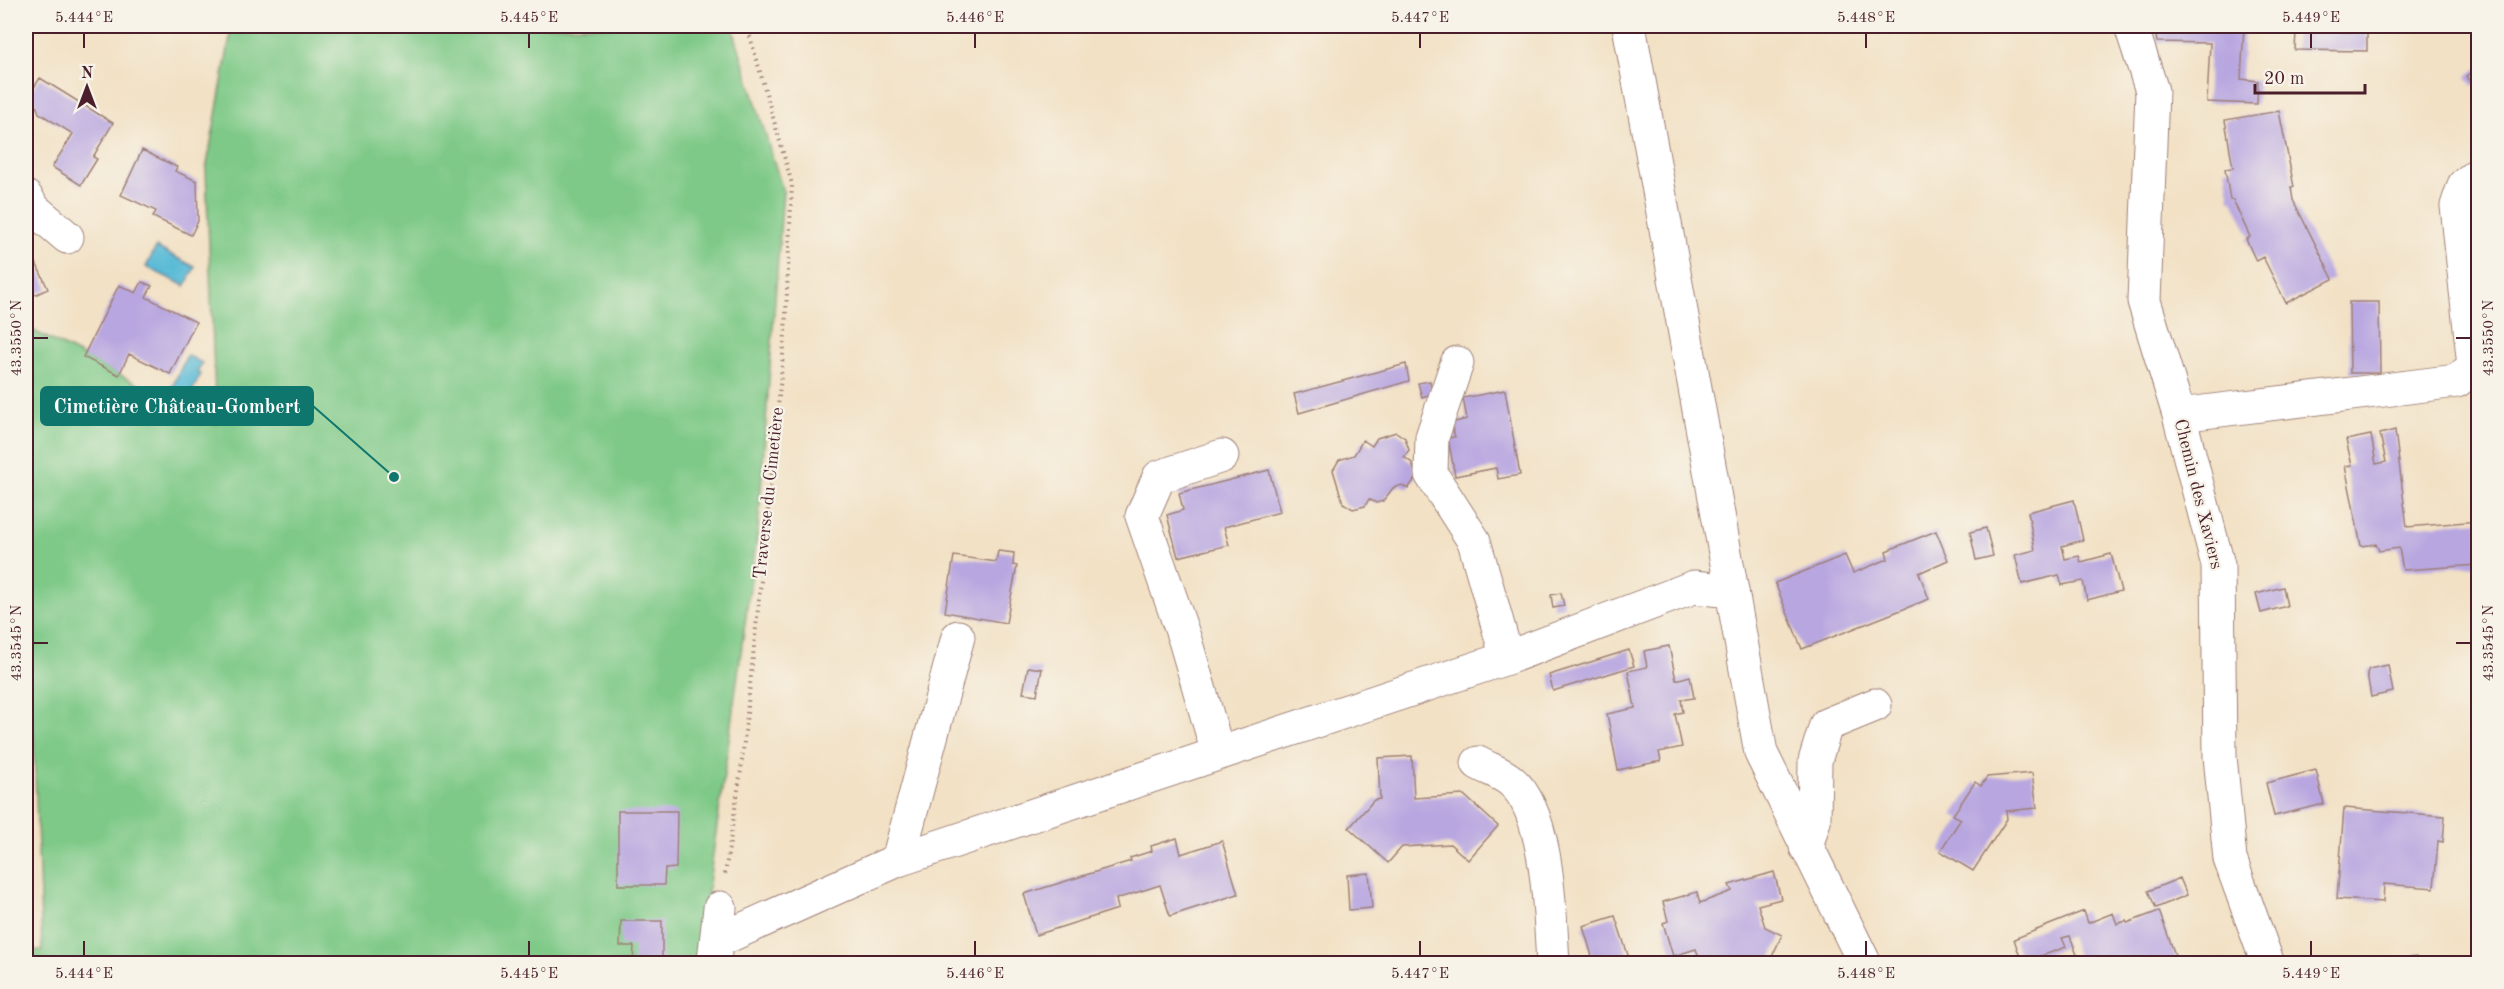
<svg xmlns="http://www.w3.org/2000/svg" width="2504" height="989" font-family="'Old Standard TT',serif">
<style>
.green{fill:#7ec987;stroke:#647459;stroke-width:1.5}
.water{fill:#58bad6;stroke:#516c80;stroke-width:1.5}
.building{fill:#b8a6e0}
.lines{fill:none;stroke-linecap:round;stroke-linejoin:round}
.minor-casing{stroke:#9e8078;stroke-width:35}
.path{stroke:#9e8078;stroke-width:4;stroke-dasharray:1.5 4.5;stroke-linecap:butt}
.minor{stroke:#fff;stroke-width:33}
.ticks{fill:none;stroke:#4a1f2b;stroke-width:2}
.labels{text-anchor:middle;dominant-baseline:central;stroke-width:4.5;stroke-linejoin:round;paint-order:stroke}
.street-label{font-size:18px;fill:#4a1f2b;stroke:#f7f3e8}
.leader{fill:none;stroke:#0f766e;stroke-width:2}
.callout-dot{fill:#0f766e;stroke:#f7f3e8;stroke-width:2}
.callout{fill:#0f766e;stroke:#0f766e;stroke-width:2}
.callout-label{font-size:20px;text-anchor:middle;font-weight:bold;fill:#fff}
.neatline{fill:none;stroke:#4a1f2b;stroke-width:2}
.ticks-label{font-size:15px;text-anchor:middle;fill:#4a1f2b}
</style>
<rect width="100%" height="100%" fill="#f7f3e8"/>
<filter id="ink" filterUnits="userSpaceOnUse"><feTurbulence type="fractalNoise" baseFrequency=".0167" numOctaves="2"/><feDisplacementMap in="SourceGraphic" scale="12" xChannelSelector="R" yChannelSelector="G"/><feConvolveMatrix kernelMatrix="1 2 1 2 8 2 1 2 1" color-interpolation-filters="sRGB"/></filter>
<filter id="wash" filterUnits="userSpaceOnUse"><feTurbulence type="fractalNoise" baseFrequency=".008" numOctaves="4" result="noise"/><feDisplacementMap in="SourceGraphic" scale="24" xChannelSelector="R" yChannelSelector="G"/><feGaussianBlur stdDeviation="1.35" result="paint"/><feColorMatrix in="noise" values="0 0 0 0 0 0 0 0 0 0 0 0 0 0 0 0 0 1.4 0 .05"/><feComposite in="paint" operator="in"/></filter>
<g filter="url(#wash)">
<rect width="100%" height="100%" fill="#f2e1c5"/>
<path class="green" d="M232,26H732L783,191L758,529L698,963H26V951L42,950L33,721L26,719V327L216,424L206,170Z"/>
<path class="water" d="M156,247L195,267L185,286L146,267Z
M187,355L202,363L197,372L201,374L192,391L200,396L195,407L169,394Z"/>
<g id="blocks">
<path class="building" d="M2154,26H2244L2241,79L2258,81L2257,104L2207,102L2210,43L2157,42Z
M2296,31L2367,32V51L2295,50Z
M2478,68V80L2472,86L2466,76Z
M40,78L113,123L93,157L97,159L81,185L52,167L73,134L39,113L31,92Z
M2279,111L2294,187H2291L2293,200L2333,279L2286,303L2263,257L2256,261L2246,239L2250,237L2233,200H2230L2225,169L2233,168L2225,120Z
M142,150L177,167L175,171L197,181L198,221L191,235L153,217L156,211L121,195Z
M26,241L48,289L26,299Z
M142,282L152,286L146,297L196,322L170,374L129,354L119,375L83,357L119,285L136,293Z
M2349,302H2379L2380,373H2350Z
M1406,364L1409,381L1299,413L1294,394Z
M1430,381L1432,394L1422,397L1418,383Z
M1505,390L1520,475L1498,479L1496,468L1455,476L1448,438L1455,437L1451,423L1467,419L1463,398Z
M2395,430L2407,527L2478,521V565L2403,570L2399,548L2379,551L2376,544L2361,546L2345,466L2352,465L2346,440L2371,435L2376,464L2386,462L2380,434Z
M1396,432L1405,438L1409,450L1404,457L1412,463L1416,477L1408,489L1402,485L1393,488L1383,501L1376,503L1369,499L1365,506L1353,509L1343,503L1333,470L1339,460L1354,455L1363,440L1372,446L1377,438Z
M1269,470L1280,512L1224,527L1229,545L1178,557L1167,515L1183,510L1179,493Z
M2074,500L2083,540L2062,546L2065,559L2079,556L2081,562L2111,554L2121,591L2087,600L2083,581L2062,585L2059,575L2022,584L2015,555L2035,550L2028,512Z
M1986,528L1993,556L1976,560L1970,532Z
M1936,531L1948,560L1919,573L1929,599L1802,649L1775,583L1845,555L1853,573L1888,559L1886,551Z
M998,551L1014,553L1013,565L1017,566L1006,623L945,612L954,556L996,562Z
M2283,587L2287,606L2261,613L2256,594Z
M1561,593L1564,606L1553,608L1551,595Z
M1669,646L1676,680L1690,676L1694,698L1681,700L1683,712L1675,714L1682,747L1659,752L1661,761L1618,770L1607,714L1635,708L1628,671L1647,667L1644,651Z
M1629,650L1634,666L1553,691L1549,675Z
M2388,665L2393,692L2371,697L2367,673L2369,669Z
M1028,667L1042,669L1037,695L1023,693Z
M1412,756L1414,798L1464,795L1498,826L1468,860L1450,844L1402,847L1388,863L1349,828L1374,800L1380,799L1378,758Z
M2316,770L2324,804L2274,816L2266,783Z
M2032,773L2037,808L2006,811L2007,819L1973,871L1940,851L1961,819L1953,815L1975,782L1981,786L1987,777Z
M2344,808L2445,816L2443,842L2438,841L2434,888L2384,884L2383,902L2337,899Z
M618,811H677L676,868L665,869L664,885H618Z
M1177,838L1181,854L1222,841L1238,894L1170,916L1160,885L1116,899L1118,909L1036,935L1024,894L1131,861L1130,858L1152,851L1151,846Z
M1774,872L1781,899L1758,905L1765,927L1782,935L1769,963H1755L1740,956L1714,963H1701L1696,949L1673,956L1663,923L1668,921L1663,902L1697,892L1700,903L1732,891L1729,885Z
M1369,873L1372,908L1349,910L1347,875Z
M2180,878L2187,895L2156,908L2148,891Z
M2084,911L2088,923L2113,913L2117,924L2126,921L2127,923L2159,911L2178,963H2080L2070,936L2062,938L2066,947L2022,963L2014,939Z
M1615,916L1630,961L1621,963H1594L1583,926Z
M621,921H662V963H633L634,946H620Z
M2416,957L2418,963H2408L2407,958Z"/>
</g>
</g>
<g filter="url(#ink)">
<use href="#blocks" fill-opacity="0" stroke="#9e8078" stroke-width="1.5"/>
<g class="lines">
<g class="minor-casing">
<path id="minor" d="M1629,26L1732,591
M2131,26L2152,91L2144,301L2179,415L2218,565L2220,756L2230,859L2268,964
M26,197L34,209L67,237
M1457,363L1432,437L1431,474L1474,541L1507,658
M2179,415L2457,381L2474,366L2457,206L2464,185L2478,174
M1218,753L1185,640L1142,516L1159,477L1222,456
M1478,763C1488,769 1502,773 1511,781C1549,812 1550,917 1553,964
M1806,847L1814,821L1815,761L1826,725L1875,705
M898,860L958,637
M717,941L898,860L1507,658L1694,587L1732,591L1761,753L1865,964
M714,960L720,908"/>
</g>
<path class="path" d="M725,874L741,770L764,552L785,334L792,184L747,26"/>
<use href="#minor" class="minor"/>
</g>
</g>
<path class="ticks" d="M84,33V48M529,33V48M975,33V48M1420,33V48M1866,33V48M2311,33V48M33,338H48M2456,338H2471M33,643H48M2456,643H2471M84,941V956M529,941V956M975,941V956M1420,941V956M1866,941V956M2311,941V956"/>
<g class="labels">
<g class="street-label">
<text transform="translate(769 493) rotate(-84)">Traverse du Cimetière</text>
<text transform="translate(2198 494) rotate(76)">Chemin des Xaviers</text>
</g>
</g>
<path class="leader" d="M394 477L313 406"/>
<circle class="callout-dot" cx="394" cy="477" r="6"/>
<rect class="callout" x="41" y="387" width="272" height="38" rx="6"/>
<g class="callout-label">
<text x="177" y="413">Cimetière Château-Gombert</text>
</g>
<rect width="2504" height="989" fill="none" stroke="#f7f3e8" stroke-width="66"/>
<g transform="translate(87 87)" stroke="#f7f3e8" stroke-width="4.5" paint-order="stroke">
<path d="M0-4.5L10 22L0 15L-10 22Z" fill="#4a1f2b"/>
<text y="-9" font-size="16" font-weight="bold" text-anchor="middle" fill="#4a1f2b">N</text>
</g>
<path d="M2255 84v9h110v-9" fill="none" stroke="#4a1f2b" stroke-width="3"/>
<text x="2264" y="84" font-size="18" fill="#4a1f2b" stroke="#f7f3e8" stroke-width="4.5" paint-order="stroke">20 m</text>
<rect x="33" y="33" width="2438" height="923" class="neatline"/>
<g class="ticks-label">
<text x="84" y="22">5.444°E</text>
<text x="529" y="22">5.445°E</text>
<text x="975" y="22">5.446°E</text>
<text x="1420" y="22">5.447°E</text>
<text x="1866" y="22">5.448°E</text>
<text x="2311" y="22">5.449°E</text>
<text transform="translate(16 338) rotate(-90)" y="5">43.3550°N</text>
<text transform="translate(2488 338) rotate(-90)" y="5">43.3550°N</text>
<text transform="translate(16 643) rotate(-90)" y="5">43.3545°N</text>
<text transform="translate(2488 643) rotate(-90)" y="5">43.3545°N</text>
<text x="84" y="978">5.444°E</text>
<text x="529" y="978">5.445°E</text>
<text x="975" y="978">5.446°E</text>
<text x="1420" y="978">5.447°E</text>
<text x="1866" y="978">5.448°E</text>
<text x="2311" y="978">5.449°E</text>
</g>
</svg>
